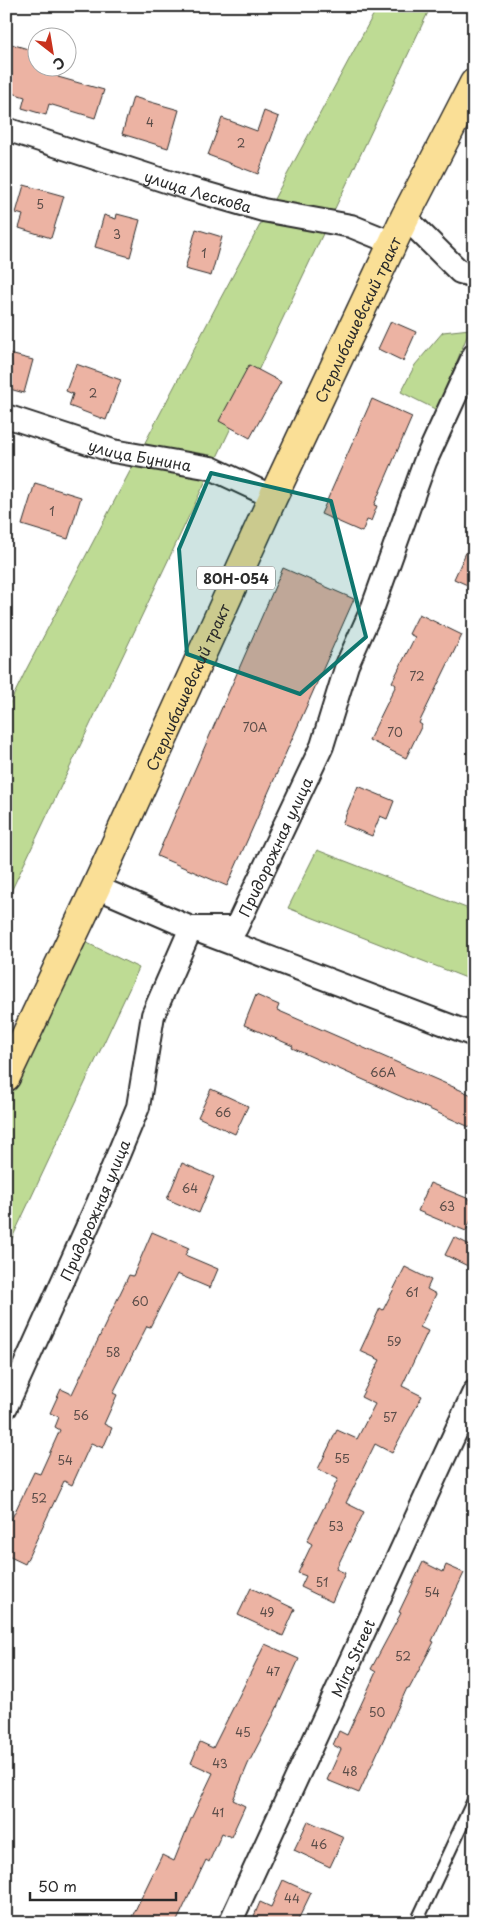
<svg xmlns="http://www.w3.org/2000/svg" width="480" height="1929" font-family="'Playpen Sans',sans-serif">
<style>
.green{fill:#bedb94;stroke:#748360}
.building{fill:#ecb3a3;stroke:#2b2b2b}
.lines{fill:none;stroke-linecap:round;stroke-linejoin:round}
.lane-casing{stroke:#2b2b2b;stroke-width:15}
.street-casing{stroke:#2b2b2b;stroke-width:26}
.primary-casing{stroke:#2b2b2b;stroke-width:31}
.lane{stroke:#fff;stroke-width:11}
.street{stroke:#fff;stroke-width:22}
.primary{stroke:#fadf96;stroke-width:28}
.marked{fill:#0f766e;fill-opacity:0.2;stroke:#0f766e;stroke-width:4;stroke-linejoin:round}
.labels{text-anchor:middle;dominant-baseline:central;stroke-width:4.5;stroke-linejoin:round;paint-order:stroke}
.number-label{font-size:12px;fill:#5b4d49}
.shield{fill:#fff;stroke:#6b6b6b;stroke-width:1}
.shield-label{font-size:14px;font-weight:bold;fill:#2b2b2b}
.street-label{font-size:15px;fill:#2b2b2b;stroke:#fff}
</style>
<rect width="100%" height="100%" fill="#fff"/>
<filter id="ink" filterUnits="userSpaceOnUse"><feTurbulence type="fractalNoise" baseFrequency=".02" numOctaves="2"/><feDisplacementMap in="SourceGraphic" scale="10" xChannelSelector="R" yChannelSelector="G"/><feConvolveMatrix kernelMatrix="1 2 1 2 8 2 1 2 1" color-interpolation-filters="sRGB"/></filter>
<g filter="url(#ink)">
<path class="green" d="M378,6H431L6,902V711L26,670L218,303Z
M470,329L437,410L401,392L415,365L443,332Z
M317,850L474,911V981L288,908Z
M83,941L139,968L6,1251V1106Z"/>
<path class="building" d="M11,44L38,52V68H60L58,77L104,90L95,118L49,104L46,115L22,108L25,97L6,91V59Z
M133,97L179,110L168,148L122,134Z
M264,111L279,117L258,174L208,155L222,118L257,131Z
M24,185L64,196L51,238L19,228L23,215L16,213Z
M117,214L140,220L130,257L95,247L104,215L116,219Z
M196,229L222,237L211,276L185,269Z
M391,321L416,332L403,361L378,349Z
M6,353L33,360L24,393L6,388Z
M76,364L121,380L106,420L69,406L73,394L66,391Z
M249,365L281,382L250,438L219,421Z
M372,399L412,417L374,505L377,506L371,521L367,520L362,532L321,514Z
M35,483L81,497L68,539L22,525Z
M474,535V588L454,579Z
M283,568L354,599L227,886L157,856Z
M419,614L462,635L419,723L422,725L406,758L369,740L396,685L392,682L415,637L409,634Z
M358,786L394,801L387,819L380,816L372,836L342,824Z
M256,995L279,1005L277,1010L474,1096V1129L292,1048L293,1046L244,1025Z
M211,1089L248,1106L235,1134L198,1117Z
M182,1163L214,1177L199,1213L167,1199Z
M430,1183L474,1201V1213L466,1231L418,1211Z
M152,1232L189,1248L185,1255L218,1269L210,1288L177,1274L150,1327L147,1326L113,1393L117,1395L104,1424L112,1428L103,1448L91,1443L72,1485L64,1481L25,1564L6,1555V1517L11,1520L34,1472L40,1474L60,1430L55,1427L59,1417L50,1413L61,1389L72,1394L129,1275L133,1276Z
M454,1237L474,1247V1269L445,1255Z
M405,1267L431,1280L427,1289L436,1294L420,1327L428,1331L402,1386L422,1396L392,1453L375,1444L346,1503L364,1512L336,1569L345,1573L332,1602L301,1587L306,1576L298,1573L312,1544L307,1541L338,1479L318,1469L337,1430L357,1439L375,1404L361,1397L380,1360L360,1351L380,1308L383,1310Z
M423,1562L443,1572L446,1565L464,1573L432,1641L434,1642L409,1689L407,1688L359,1793L327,1780L341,1749L333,1745L339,1731L347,1735L376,1672L371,1669L401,1613L399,1612Z
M251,1588L295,1609L283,1636L238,1615Z
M265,1644L299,1659L274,1714L248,1764L233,1800L245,1806L231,1837L222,1833L209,1862L206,1860L176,1923H129L162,1855L174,1861L191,1819L213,1773L191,1763L200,1742L213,1748Z
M308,1821L344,1837L330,1867L294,1850Z
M283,1880L311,1893L298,1920L304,1923H264V1921L254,1916L260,1902L271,1907Z"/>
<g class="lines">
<g class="lane-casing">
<path id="lane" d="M416,1923L474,1799"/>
</g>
<g class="street-casing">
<g id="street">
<path id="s1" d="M6,129L187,188L263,210L351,226L393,243"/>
<path d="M405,217L460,272L474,276"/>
<path id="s2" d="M6,416L113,451L211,468L273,497"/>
<path d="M96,887L191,928L474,1035"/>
<path id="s3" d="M6,1407L98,1203L138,1107L153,1015L191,928H236L322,746L347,665L373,607L425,462L474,355"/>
<path id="s4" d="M230,1923L474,1392"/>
</g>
</g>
<g class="primary-casing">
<g id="primary">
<path id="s5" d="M6,1077L96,887L273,497L405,217L474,83"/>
</g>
</g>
<use href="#lane" class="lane"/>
<use href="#street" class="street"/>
<use href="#primary" class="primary"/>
</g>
</g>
<path class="marked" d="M211,473L331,501L366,637L300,694L187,654L179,549Z"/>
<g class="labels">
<g class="number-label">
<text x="150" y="122">4</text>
<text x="241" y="143">2</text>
<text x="40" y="204">5</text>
<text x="117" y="234">3</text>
<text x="204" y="253">1</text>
<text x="93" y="393">2</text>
<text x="52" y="511">1</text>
<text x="417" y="676">72</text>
<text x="255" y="727">70А</text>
<text x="395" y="732">70</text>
<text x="383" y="1072">66А</text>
<text x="223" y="1112">66</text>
<text x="190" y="1188">64</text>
<text x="447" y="1206">63</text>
<text x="412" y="1292">61</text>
<text x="140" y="1301">60</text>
<text x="394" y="1341">59</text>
<text x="113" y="1352">58</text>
<text x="81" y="1415">56</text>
<text x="390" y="1417">57</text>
<text x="342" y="1458">55</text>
<text x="65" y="1460">54</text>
<text x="39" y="1498">52</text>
<text x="336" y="1526">53</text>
<text x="322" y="1582">51</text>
<text x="432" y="1592">54</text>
<text x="267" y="1612">49</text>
<text x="403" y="1656">52</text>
<text x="273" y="1671">47</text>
<text x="377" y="1712">50</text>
<text x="243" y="1732">45</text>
<text x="220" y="1763">43</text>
<text x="350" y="1771">48</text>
<text x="218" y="1812">41</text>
<text x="319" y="1844">46</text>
<text x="292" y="1898">44</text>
</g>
<rect class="shield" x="197" y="566.5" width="78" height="23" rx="4"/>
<g class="shield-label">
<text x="236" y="578">80Н-054</text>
</g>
<g class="street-label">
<text stroke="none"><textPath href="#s1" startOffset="202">улица Лескова</textPath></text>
<text stroke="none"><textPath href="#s5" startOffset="835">Стерлибашевский тракт</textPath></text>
<text stroke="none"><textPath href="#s2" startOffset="140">улица Бунина</textPath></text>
<text stroke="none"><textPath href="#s5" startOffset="430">Стерлибашевский тракт</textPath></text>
<text stroke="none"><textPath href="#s3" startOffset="651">Придорожная улица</textPath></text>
<text stroke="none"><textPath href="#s3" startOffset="216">Придорожная улица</textPath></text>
<text stroke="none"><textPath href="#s4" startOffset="292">Mira Street</textPath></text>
</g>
</g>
<rect width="480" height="1929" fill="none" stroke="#fff" stroke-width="25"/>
<rect x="12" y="12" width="455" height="1904" fill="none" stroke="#2b2b2b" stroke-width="2" filter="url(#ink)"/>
<g transform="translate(52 52) rotate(149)"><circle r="24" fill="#ffffff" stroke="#aaaaaa"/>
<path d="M0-4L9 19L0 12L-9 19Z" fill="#c8321e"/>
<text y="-8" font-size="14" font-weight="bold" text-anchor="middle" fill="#2b2b2b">С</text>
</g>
<path d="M30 1892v8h146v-8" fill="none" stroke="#2b2b2b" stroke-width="2.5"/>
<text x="38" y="1892" font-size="15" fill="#2b2b2b" stroke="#ffffff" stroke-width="4" paint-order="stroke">50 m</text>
</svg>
